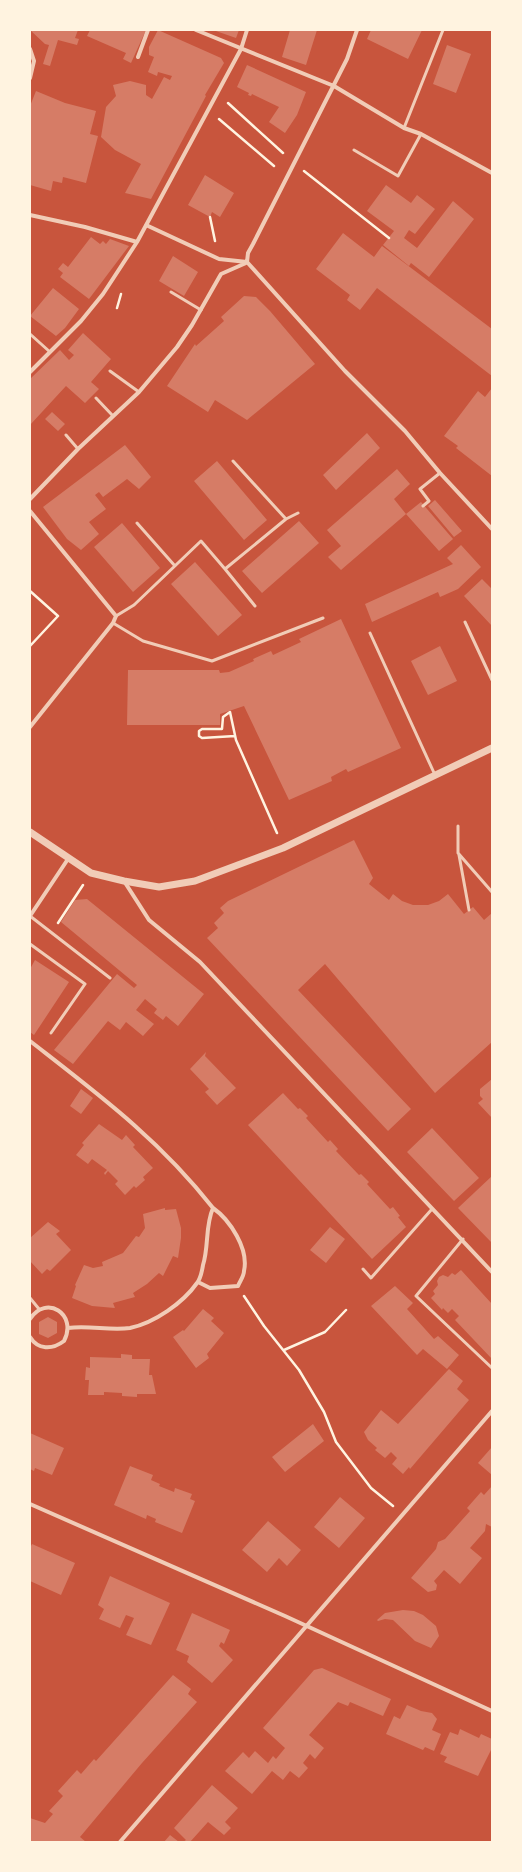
<svg xmlns="http://www.w3.org/2000/svg" width="522" height="1872" font-family="'Archivo Narrow',sans-serif">
<style>
.building{fill:#d67c66}
.lines{fill:none;stroke-linecap:round;stroke-linejoin:round}
.path{stroke:#fff3e0;stroke-width:2.5}
.service{stroke:#f1ccb7;stroke-width:3}
.minor{stroke:#f1ccb7;stroke-width:4}
.tertiary{stroke:#f1ccb7;stroke-width:7}
</style>
<rect width="100%" height="100%" fill="#c8553d"/>
<path class="building" d="M30,30H78L75,38L79,39L77,45L58,40L50,66L43,64L49,45L45,44Z
M90,30H146L131,63L123,59L126,53L87,36Z
M158,30L221,58L224,63L205,95L206,96L151,199L125,193L141,164L115,150L101,137L106,107L116,96L113,85L130,81L146,85V95L152,99L164,77L170,80L172,76L158,72L157,76L148,72L154,57L149,55V47Z
M213,30H239L236,38Z
M290,30H317L306,65L282,57Z
M371,30H422L408,59L367,39Z
M447,45L471,54L456,93L433,84Z
M247,65L306,92L297,115L285,133L269,122L279,107L252,94L251,96L248,95L249,93L237,87Z
M36,91L65,103L96,111L90,134L98,136L86,183L63,177L62,183L53,181L51,191L30,185V106Z
M205,175L234,193L220,217L212,212L210,217L188,205Z
M386,185L411,203L417,195L435,209L415,234L409,230L404,238L417,248L453,201L474,219L429,277L411,263L409,266L383,245L394,231L367,211Z
M343,233L374,257L382,246L492,329V376L377,288L360,310L347,300L350,295L316,269Z
M91,237L100,244L103,241L106,244L110,239L129,246L89,299L60,277L63,273L58,269L63,263L68,267Z
M173,256L198,272L184,296L159,281Z
M53,288L79,309L65,328L56,336L30,316Z
M244,296L256,297L270,311L315,364L247,420L215,400L208,412L167,386L195,344L196,346L224,321L221,317Z
M83,333L111,359L91,382L99,389L85,403L66,386L30,425V379L60,350L69,360L74,355L68,350Z
M492,388V476L456,448L458,446L444,436L478,391L485,397Z
M52,412L65,424L58,431L45,419Z
M367,433L380,448L336,490L323,475Z
M125,445L151,477L139,489L127,479L103,497L99,492L95,495L106,509L89,522L99,534L81,550L67,539L43,507Z
M217,461L267,520L244,540L194,481Z
M397,469L410,484L394,499L406,514L341,570L328,557L341,546L327,530Z
M435,500L462,531L454,537L428,506Z
M421,502L453,539L439,551L406,514Z
M299,521L319,543L262,593L242,571Z
M122,523L160,568L133,592L94,547Z
M461,545L481,567L458,589L440,597L438,592L372,622L365,604L453,564L447,558Z
M195,562L242,615L218,636L171,584Z
M482,579L492,589V626L464,596Z
M341,619L401,748L348,772L346,769L331,777L332,781L289,800L244,706L220,714V725H127L128,670H219L220,673L229,672L254,661L253,659L271,651L273,655L301,642L299,639Z
M440,646L457,681L428,695L411,661Z
M354,840L373,878L369,884L389,900L393,894L402,901L413,905H428L439,901L448,894L464,914L473,907L484,920L492,913V1042L435,1093L325,964L298,990L411,1109L388,1131L207,938L218,928L214,923L224,913L220,908L228,901Z
M87,899L204,994L178,1026L166,1016L163,1020L154,1013L157,1009L145,999L136,1010L154,1024L143,1036L126,1022L120,1030L108,1021L73,1064L54,1050L117,974L134,988L137,985L61,922L75,900Z
M35,960L69,982L34,1035L30,1032V969Z
M206,1052L205,1056L236,1088L217,1105L205,1092L209,1089L190,1069Z
M492,1079V1118L478,1103L483,1099L480,1096V1089Z
M81,1089L93,1098L81,1114L70,1106Z
M283,1093L298,1109L300,1108L308,1116L306,1118L328,1142L330,1140L338,1149L336,1151L359,1175L361,1174L369,1182L367,1184L390,1209L393,1207L400,1216L398,1217L406,1227L372,1259L248,1125Z
M99,1124L122,1140L126,1135L135,1145L133,1147L153,1168L143,1177L145,1180L136,1188L134,1186L125,1195L115,1184L118,1181L108,1171L105,1175L104,1173L107,1170L92,1159L88,1164L76,1155L84,1145L82,1143Z
M432,1128L479,1178L454,1201L407,1152Z
M492,1176V1243L458,1208Z
M165,1208V1210L176,1209L181,1228V1238L178,1258L173,1256L163,1276L159,1273L147,1284L133,1293L135,1297L113,1303L115,1308L92,1306L72,1298L76,1286L75,1285L84,1265L93,1268L103,1266L102,1262L123,1253L136,1236L139,1237L145,1228L143,1214Z
M48,1222L60,1231L56,1234L71,1250L50,1271L47,1269L42,1274L30,1261V1238Z
M330,1227L345,1239L326,1263L310,1250Z
M461,1270L492,1304V1359L455,1320L459,1316L452,1309L448,1313L443,1308L442,1310L431,1298L435,1294L433,1291L438,1285L437,1281L439,1277L443,1275L448,1277L452,1273L455,1275Z
M395,1286L413,1303L407,1309L434,1339L438,1336L459,1355L447,1369L423,1349L417,1355L371,1306Z
M203,1309L214,1318L211,1321L224,1333L207,1354L209,1358L196,1368L173,1337L183,1330L184,1331Z
M48,1317L57,1322V1333L48,1338L39,1334V1322Z
M121,1354L132,1355V1359H150L149,1375H152L156,1394H137V1397L122,1396V1393L104,1392V1395H88L89,1380H85L86,1367L90,1368V1357L121,1358Z
M449,1369L463,1381L457,1389L469,1400L410,1469L409,1467L403,1474L392,1464L397,1458L391,1452L385,1458L375,1450L377,1448L368,1440L364,1432L381,1410L398,1424Z
M313,1424L324,1441L285,1472L272,1457Z
M30,1433L64,1448L52,1475L35,1468L34,1471L30,1469Z
M492,1447V1475L478,1463Z
M130,1466L153,1475L151,1480L160,1484L159,1486L174,1492L175,1488L192,1494L190,1499L195,1501L182,1533L155,1522L156,1519L147,1515L146,1519L114,1505Z
M492,1486V1527L486,1524L485,1531L470,1548L482,1558L460,1584L444,1570L434,1581L437,1585L436,1590L428,1592L411,1578L436,1549L438,1542L445,1539L470,1511L467,1508L481,1492L484,1495Z
M340,1497L365,1518L339,1548L314,1527Z
M268,1521L301,1550L287,1566L279,1558L267,1572L242,1550Z
M32,1544L75,1563L61,1595L30,1581V1548Z
M110,1576L170,1603L151,1645L126,1635L134,1618L126,1615L120,1628L99,1619L104,1609L98,1605Z
M403,1610L414,1611L423,1615L436,1626L439,1636L431,1648L415,1641L393,1620L385,1619L378,1621L377,1620L385,1613Z
M192,1613L230,1630L224,1644L221,1642L219,1646L233,1660L212,1683L187,1662L189,1656L176,1650Z
M322,1668L391,1699L383,1716L350,1702L348,1706L338,1702L309,1735L324,1748L315,1759L310,1754L303,1763L308,1768L299,1778L290,1771L283,1780L272,1771L252,1794L225,1771L243,1752L249,1758L255,1751L268,1763L273,1756L276,1759L285,1748L263,1728L314,1670Z
M173,1675L191,1689L188,1694L197,1702L142,1763L80,1837L86,1842H30V1818L45,1823L53,1814L49,1811L63,1796L58,1791L77,1770L81,1774L94,1759L96,1761Z
M407,1705L421,1711L432,1713L437,1719L432,1730L441,1734L434,1751L425,1747L423,1750L386,1734L394,1716L400,1719Z
M460,1729L479,1738L481,1734L492,1739V1748L478,1776L444,1762L447,1757L440,1754L450,1732L458,1735Z
M212,1785L238,1808L225,1822L231,1828L224,1835L208,1822L190,1842H183L186,1840L174,1828Z
M170,1835L179,1842H164Z"/>
<g class="lines">
<path class="path" d="M228,103L283,153
M219,119L274,166
M304,171L389,238
M210,217L215,241
M117,308L121,294
M30,591L58,616L30,646
M235,736L202,738L199,736V731L202,729H222L223,717L230,712L236,740L277,833
M58,923L83,885
M244,1296L264,1326L299,1370L324,1412L336,1442L371,1488L393,1506
M284,1350L325,1332L346,1310"/>
<path class="service" d="M404,128L443,30
M354,150L398,176L421,134
M171,292L201,310
M30,334L50,352
M110,371L139,392
M96,398L113,416
M66,435L78,449
M233,461L286,519
M423,506L429,501L420,489L440,473
M137,523L175,566
M225,569L255,606
M116,616L134,605L201,541L225,569L286,519L298,513
M465,622L492,680
M113,623L143,641L212,661L323,618
M370,633L435,775
M458,826V853L492,892
M459,855L469,910
M30,916L110,978
M30,944L85,984L51,1033
M463,1239L416,1296L492,1368
M363,1269L371,1278L432,1209
M30,1298L39,1309"/>
<path class="minor" d="M196,30L334,86L404,128L421,134L492,173
M30,49L34,61L30,78
M138,57L148,30
M30,215L85,227L137,242
M146,225L219,259L247,262L345,371L405,431L440,473L492,529
M247,262L248,253L253,244L347,59L357,30
M30,372L81,321L103,294L137,242L241,49L247,30
M30,499L78,449L139,392L177,347L192,325L221,274L246,263
M30,511L116,616L113,623L30,727
M124,881L149,920L200,962L492,1272
M30,916L68,859
M30,1041C98,1094 159,1139 213,1208C205,1226 209,1246 203,1265C202,1271 201,1278 197,1283C183,1303 154,1323 130,1328C110,1331 89,1325 68,1328
M198,1282L210,1288L238,1286C240,1281 244,1276 244,1271C249,1249 230,1220 213,1208
M30,1319C46,1294 78,1314 64,1341C52,1350 38,1350 30,1337
M30,1504L285,1616L492,1711
M120,1842L492,1411"/>
<path class="tertiary" d="M30,832L91,873L124,881L159,887L195,881L283,848L492,748"/>
</g>
<rect width="522" height="1872" fill="none" stroke="#fff3e0" stroke-width="62"/>
</svg>
